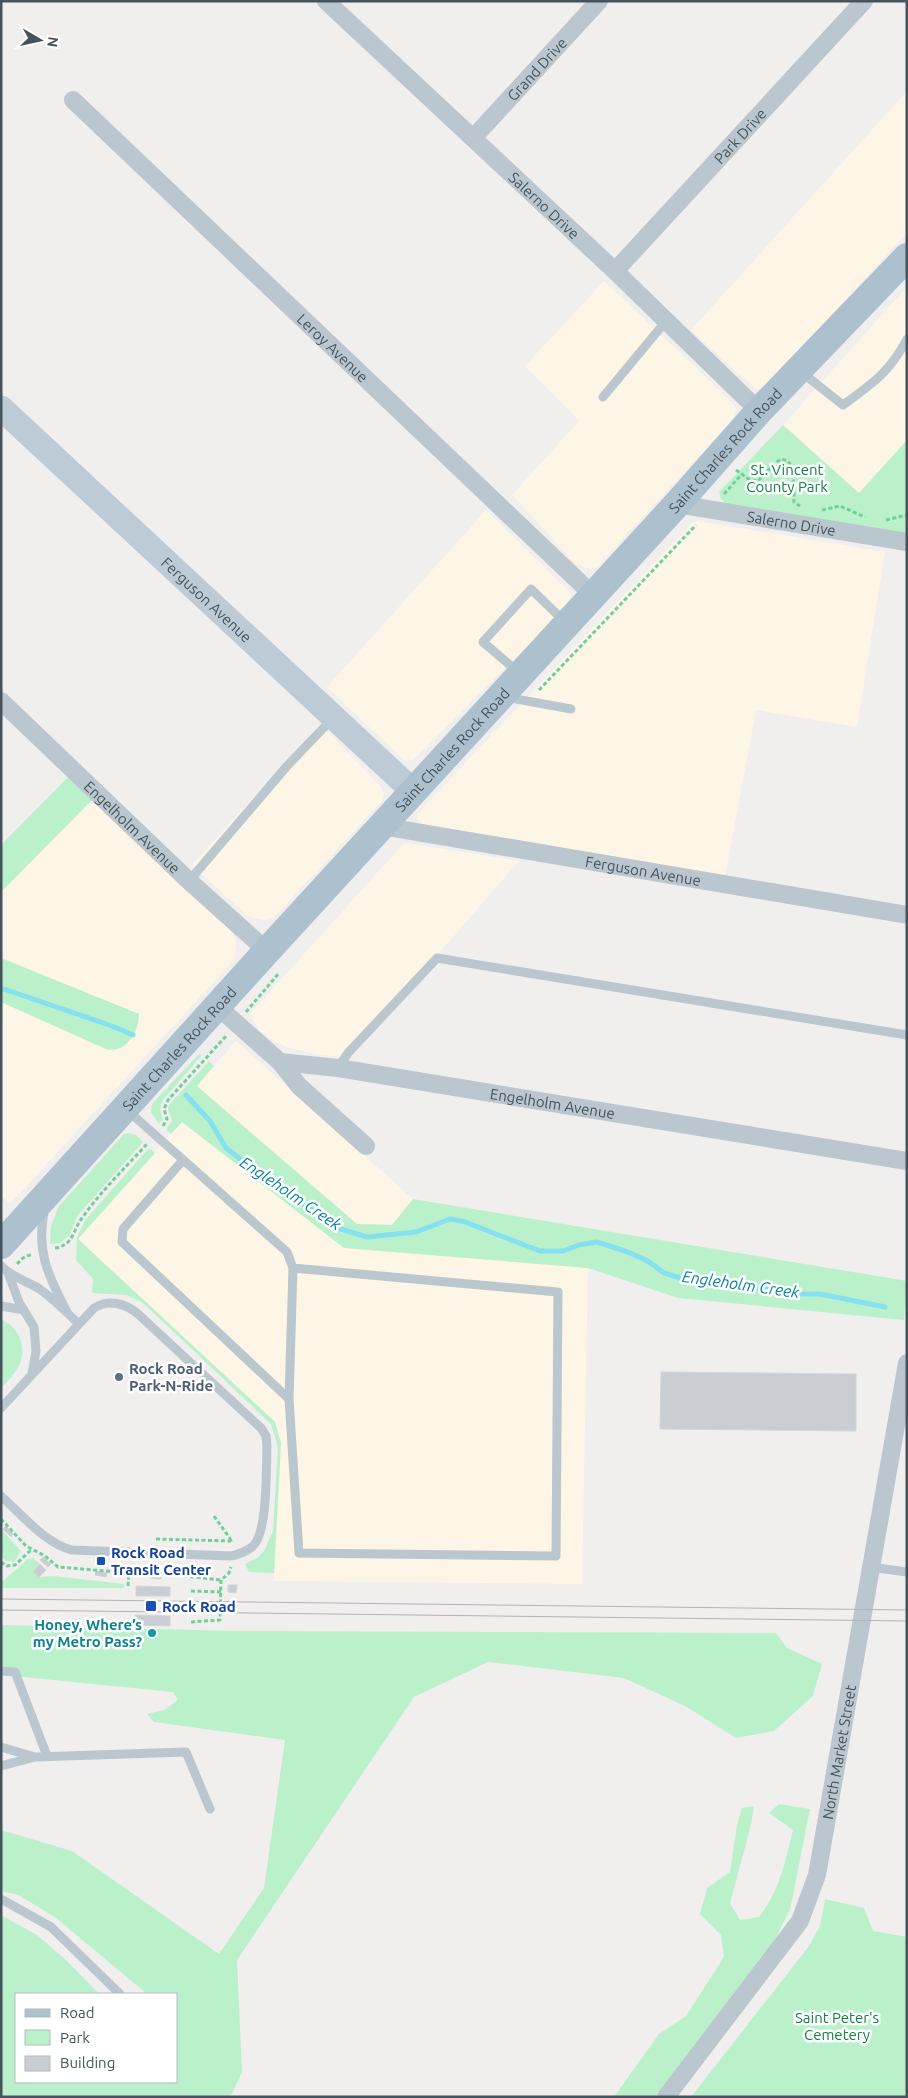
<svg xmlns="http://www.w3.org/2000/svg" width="908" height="2098" font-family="Ubuntu,sans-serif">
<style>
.commercial{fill:#fdf5e6}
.green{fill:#baf1cb}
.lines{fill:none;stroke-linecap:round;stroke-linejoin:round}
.stream{stroke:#85e0f0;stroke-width:5}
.building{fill:#caced3;stroke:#d1d4da}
.path{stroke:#70d09b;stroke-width:3;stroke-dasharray:4 2.5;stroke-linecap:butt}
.lane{stroke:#bbc7ce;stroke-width:9}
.street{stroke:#bbc7ce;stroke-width:18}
.secondary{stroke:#bdcbd6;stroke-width:25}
.primary{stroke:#acc0ce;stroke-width:28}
.tram{stroke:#b0b4b9;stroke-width:1}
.service-dot{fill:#5c6f8a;stroke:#fff;stroke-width:2}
.transit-dot{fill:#1a4fb4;stroke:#fff;stroke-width:2}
.culture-dot{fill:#0f9aa8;stroke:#fff;stroke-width:2}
.labels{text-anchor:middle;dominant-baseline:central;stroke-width:5;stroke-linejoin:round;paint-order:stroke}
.street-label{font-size:15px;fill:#45535c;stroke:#fff}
.park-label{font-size:15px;fill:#128143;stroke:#fff}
.service-label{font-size:15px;font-weight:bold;fill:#4e5e75;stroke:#fff;text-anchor:start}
.transit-label{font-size:15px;font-weight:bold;fill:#164399;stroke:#fff;text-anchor:start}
.culture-label{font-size:15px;font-weight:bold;fill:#0d838f;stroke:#fff;text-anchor:end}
.water-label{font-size:16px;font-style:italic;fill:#088297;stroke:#fff}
</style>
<rect width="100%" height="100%" fill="#f1eeee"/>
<path class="commercial" d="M907,91V233L762,389H756L691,330Z
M604,281L732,402L736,410L733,419L597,567L590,569L576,564L512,495L579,421L525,366Z
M907,287V440L859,494L783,425Z
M486,510L569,591L571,597L566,607L413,760L405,761L327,687Z
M698,521L885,552L857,727L756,710L725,877L427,826L417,821V814L691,524Z
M320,724L382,788L384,794L382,801L274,917L264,920L249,917L192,865Z
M92,800L232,931L236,941V951L234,960L10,1204L1,1196V1002L106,1049L114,1051L139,1014L1,958V892Z
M404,843L519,861L348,1058L316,1054L288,1048L270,1039L259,1030L250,1014Z
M236,1041L413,1199L392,1225L357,1224L196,1086Z
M182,1121L344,1248L588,1268L582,1584L274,1581L281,1443L275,1422L78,1239Z"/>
<path class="green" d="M783,425L859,493L907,440V535L727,505L721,499L719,492Z
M68,777L92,800L1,892V845Z
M1,958L139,1014C139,1032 126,1054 106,1049L1,1002Z
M199,1054L202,1055L163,1100L160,1109L163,1119L159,1124L151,1112L152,1104Z
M209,1061L214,1066L197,1086L357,1224L392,1225L413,1199L907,1281L904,1320L678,1298L588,1268L344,1248L182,1122L171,1134L166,1129L172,1121L168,1109L169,1105Z
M129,1133L136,1135L143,1142L78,1215L69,1236L60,1243L50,1244L51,1226L59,1206L124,1134Z
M149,1148L155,1153L78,1239L275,1422L281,1443L274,1573L249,1572L245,1564L257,1558L264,1551L273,1531L278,1447L271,1424L143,1303L127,1295L92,1293L93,1279L76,1260L77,1237L86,1219Z
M1,1319C20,1327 29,1351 17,1369C13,1376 7,1382 1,1388Z
M1,1529L21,1551L14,1562L6,1561L1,1556Z
M33,1558L40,1564L33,1572L39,1577L53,1576L124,1584V1588H1V1579L3,1581L28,1559Z
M1,1625L234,1631L776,1633L787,1648L822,1664L813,1696L774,1731L736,1738L685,1706L624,1678L488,1662L414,1697L237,1960L242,2072L232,2094L227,2097H1V1915L37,1935L66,1960L99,1994H16V2082H176V1994H147L56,1918L19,1895L1,1891V1830L72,1851L219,1954L264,1888L285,1740L154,1722L147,1714L164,1710L178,1700L173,1692L4,1675L1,1673Z
M779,1804L810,1809L790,1910L775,1939L655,2097H614L659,2034L686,2016L724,1957L721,1935L700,1914L707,1888L730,1872L737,1825L742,1808L754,1806L751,1825L730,1903L740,1920L759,1917C780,1890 785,1862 793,1830L769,1813Z
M825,1899L864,1908L873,1931L907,1937V2097H691L809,1946L820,1926Z"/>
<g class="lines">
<path class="stream" d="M1,988L112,1026L133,1035
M186,1095L210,1121L226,1148L290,1197L305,1205L334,1227L367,1237L416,1232L450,1219L465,1222L540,1251H563L579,1245L597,1242L625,1251L648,1261L664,1273L684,1279L802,1294H820L885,1307"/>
</g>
<path class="building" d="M661,1372L856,1374V1431L660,1429Z
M6,1526L13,1534L11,1537L3,1529Z
M43,1557L51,1564L48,1567L40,1560Z
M40,1564L46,1570L39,1577L33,1572Z
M96,1571L107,1573L106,1577L95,1575Z
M151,1574L161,1575V1579L150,1578Z
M228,1585H237L236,1593L228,1592Z
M136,1586L170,1587V1596H136Z
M135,1615L170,1616V1626L135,1625Z"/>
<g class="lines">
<path class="path" d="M736,470L750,480L758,481L774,464L781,459L788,461L793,469L794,502L800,506
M724,494L742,474
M822,510L840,506L865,517
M886,520L907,515
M539,690L696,525
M246,1012L279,973
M163,1126L167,1119L164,1109L168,1100L226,1036
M55,1248C73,1246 73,1230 82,1218C101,1191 125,1168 147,1144
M17,1264L23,1258L32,1254
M214,1516L231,1540
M1,1519L26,1546L45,1556L58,1567L119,1572H149L221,1580
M156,1539L231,1541V1544
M1,1562L7,1566L15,1565L31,1550
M128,1586L129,1572
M191,1591L221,1592
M191,1622L220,1620L221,1580L229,1573L231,1567"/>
<path class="lane" d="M800,371L843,405C873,383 889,373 907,339
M603,397L666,321
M518,672L483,642L531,589L565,622
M505,697L571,709
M189,881L287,766L332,719
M338,1068L348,1053L437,958L907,1035
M127,1110L287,1252L293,1268L289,1399L299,1553L556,1556L558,1292L293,1268
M183,1160L123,1229L122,1242L289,1399
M45,1208C35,1249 48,1276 67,1312
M1,1266C12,1277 26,1281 38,1288C53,1298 66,1312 79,1324
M8,1273L19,1302L34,1327L36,1351L32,1374
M1,1306L24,1310
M1,1408L94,1308C109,1299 125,1303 138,1314L261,1428L266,1436L267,1446C266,1468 268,1532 253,1546C247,1552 239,1554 231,1556L72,1550C46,1544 21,1514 1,1496
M870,1567L907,1572
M1,1671L15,1672L47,1756
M1,1747L35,1757L1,1766
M35,1757L186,1752L210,1809
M1,1899L51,1927L120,1994"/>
<g class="street">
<path id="s1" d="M326,1L615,271L759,411"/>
<path id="s2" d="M73,100L593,595"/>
<path id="s3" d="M473,138L599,1"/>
<path id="s4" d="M615,271L864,1"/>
<path id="s5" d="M677,504L907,542"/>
<path id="s6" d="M1,701L189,881L267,951"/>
<path id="s7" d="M381,826L907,915"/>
<path id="s8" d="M217,1006L280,1062L338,1068L907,1161"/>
<path d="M280,1062L299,1086L366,1146"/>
<path id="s9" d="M666,2097L800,1921L817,1875L907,1363"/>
</g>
<path class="secondary" id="s10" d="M1,408L413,791"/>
<path class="primary" id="s11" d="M1,1245L267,951L677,504L759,411L907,257"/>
<path class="tram" d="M1,1599L907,1610
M1,1610L907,1621"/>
</g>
<circle class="service-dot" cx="119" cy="1377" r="5"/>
<g class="transit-dot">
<rect x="96" y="1556" width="10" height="10" rx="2.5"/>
<rect x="145" y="1600" width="12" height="12" rx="2.5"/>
</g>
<circle class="culture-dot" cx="152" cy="1633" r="5"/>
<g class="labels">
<g class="street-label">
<text stroke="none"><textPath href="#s3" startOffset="94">Grand Drive</textPath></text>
<text stroke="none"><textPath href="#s4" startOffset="184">Park Drive</textPath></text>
<text stroke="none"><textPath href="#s1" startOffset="299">Salerno Drive</textPath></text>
<text stroke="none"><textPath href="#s2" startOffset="359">Leroy Avenue</textPath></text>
<text stroke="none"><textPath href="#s11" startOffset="1075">Saint Charles Rock Road</textPath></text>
<text stroke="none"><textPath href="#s5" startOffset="116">Salerno Drive</textPath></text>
<text stroke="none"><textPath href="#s10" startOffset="281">Ferguson Avenue</textPath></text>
<text stroke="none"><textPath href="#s11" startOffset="670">Saint Charles Rock Road</textPath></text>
<text stroke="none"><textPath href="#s6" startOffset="182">Engelholm Avenue</textPath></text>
<text stroke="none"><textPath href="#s7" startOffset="266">Ferguson Avenue</textPath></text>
<text stroke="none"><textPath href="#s11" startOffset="265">Saint Charles Rock Road</textPath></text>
<text stroke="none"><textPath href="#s8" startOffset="360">Engelholm Avenue</textPath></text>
<text stroke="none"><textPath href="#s9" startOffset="395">North Market Street</textPath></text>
</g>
<g class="park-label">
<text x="787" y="469">St. Vincent<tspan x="787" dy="17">County Park</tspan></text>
<text x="837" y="2017">Saint Peter's<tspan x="837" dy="17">Cemetery</tspan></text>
</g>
<g class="service-label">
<text x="129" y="1368">Rock Road<tspan x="129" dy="17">Park-N-Ride</tspan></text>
</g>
<g class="transit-label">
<text x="111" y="1552">Rock Road<tspan x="111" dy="17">Transit Center</tspan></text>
<text x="162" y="1606">Rock Road</text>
</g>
<g class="culture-label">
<text x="142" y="1624">Honey, Where’s<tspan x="142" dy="17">my Metro Pass?</tspan></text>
</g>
<g class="water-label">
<text transform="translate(291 1193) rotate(34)">Engleholm Creek</text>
<text transform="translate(741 1284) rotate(8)">Engleholm Creek</text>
</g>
</g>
<rect width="908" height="2098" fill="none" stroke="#45535c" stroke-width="5"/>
<rect x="15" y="1993" width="162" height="90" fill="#ffffff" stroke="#b5babe"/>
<rect x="25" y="2009" width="25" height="8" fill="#acc0ce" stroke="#b5babe"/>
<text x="60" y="2018" font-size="15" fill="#45535c">Road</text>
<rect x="25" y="2030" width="25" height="15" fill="#baf1cb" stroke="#b5babe"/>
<text x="60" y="2043" font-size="15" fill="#45535c">Park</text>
<rect x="25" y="2056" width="25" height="15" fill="#caced3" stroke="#b5babe"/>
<text x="60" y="2068" font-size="15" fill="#45535c">Building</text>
<g transform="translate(40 40) rotate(99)" stroke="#ffffff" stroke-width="4" paint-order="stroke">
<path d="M0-4L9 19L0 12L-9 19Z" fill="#45535c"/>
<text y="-8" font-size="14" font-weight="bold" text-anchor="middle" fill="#45535c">N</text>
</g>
</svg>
